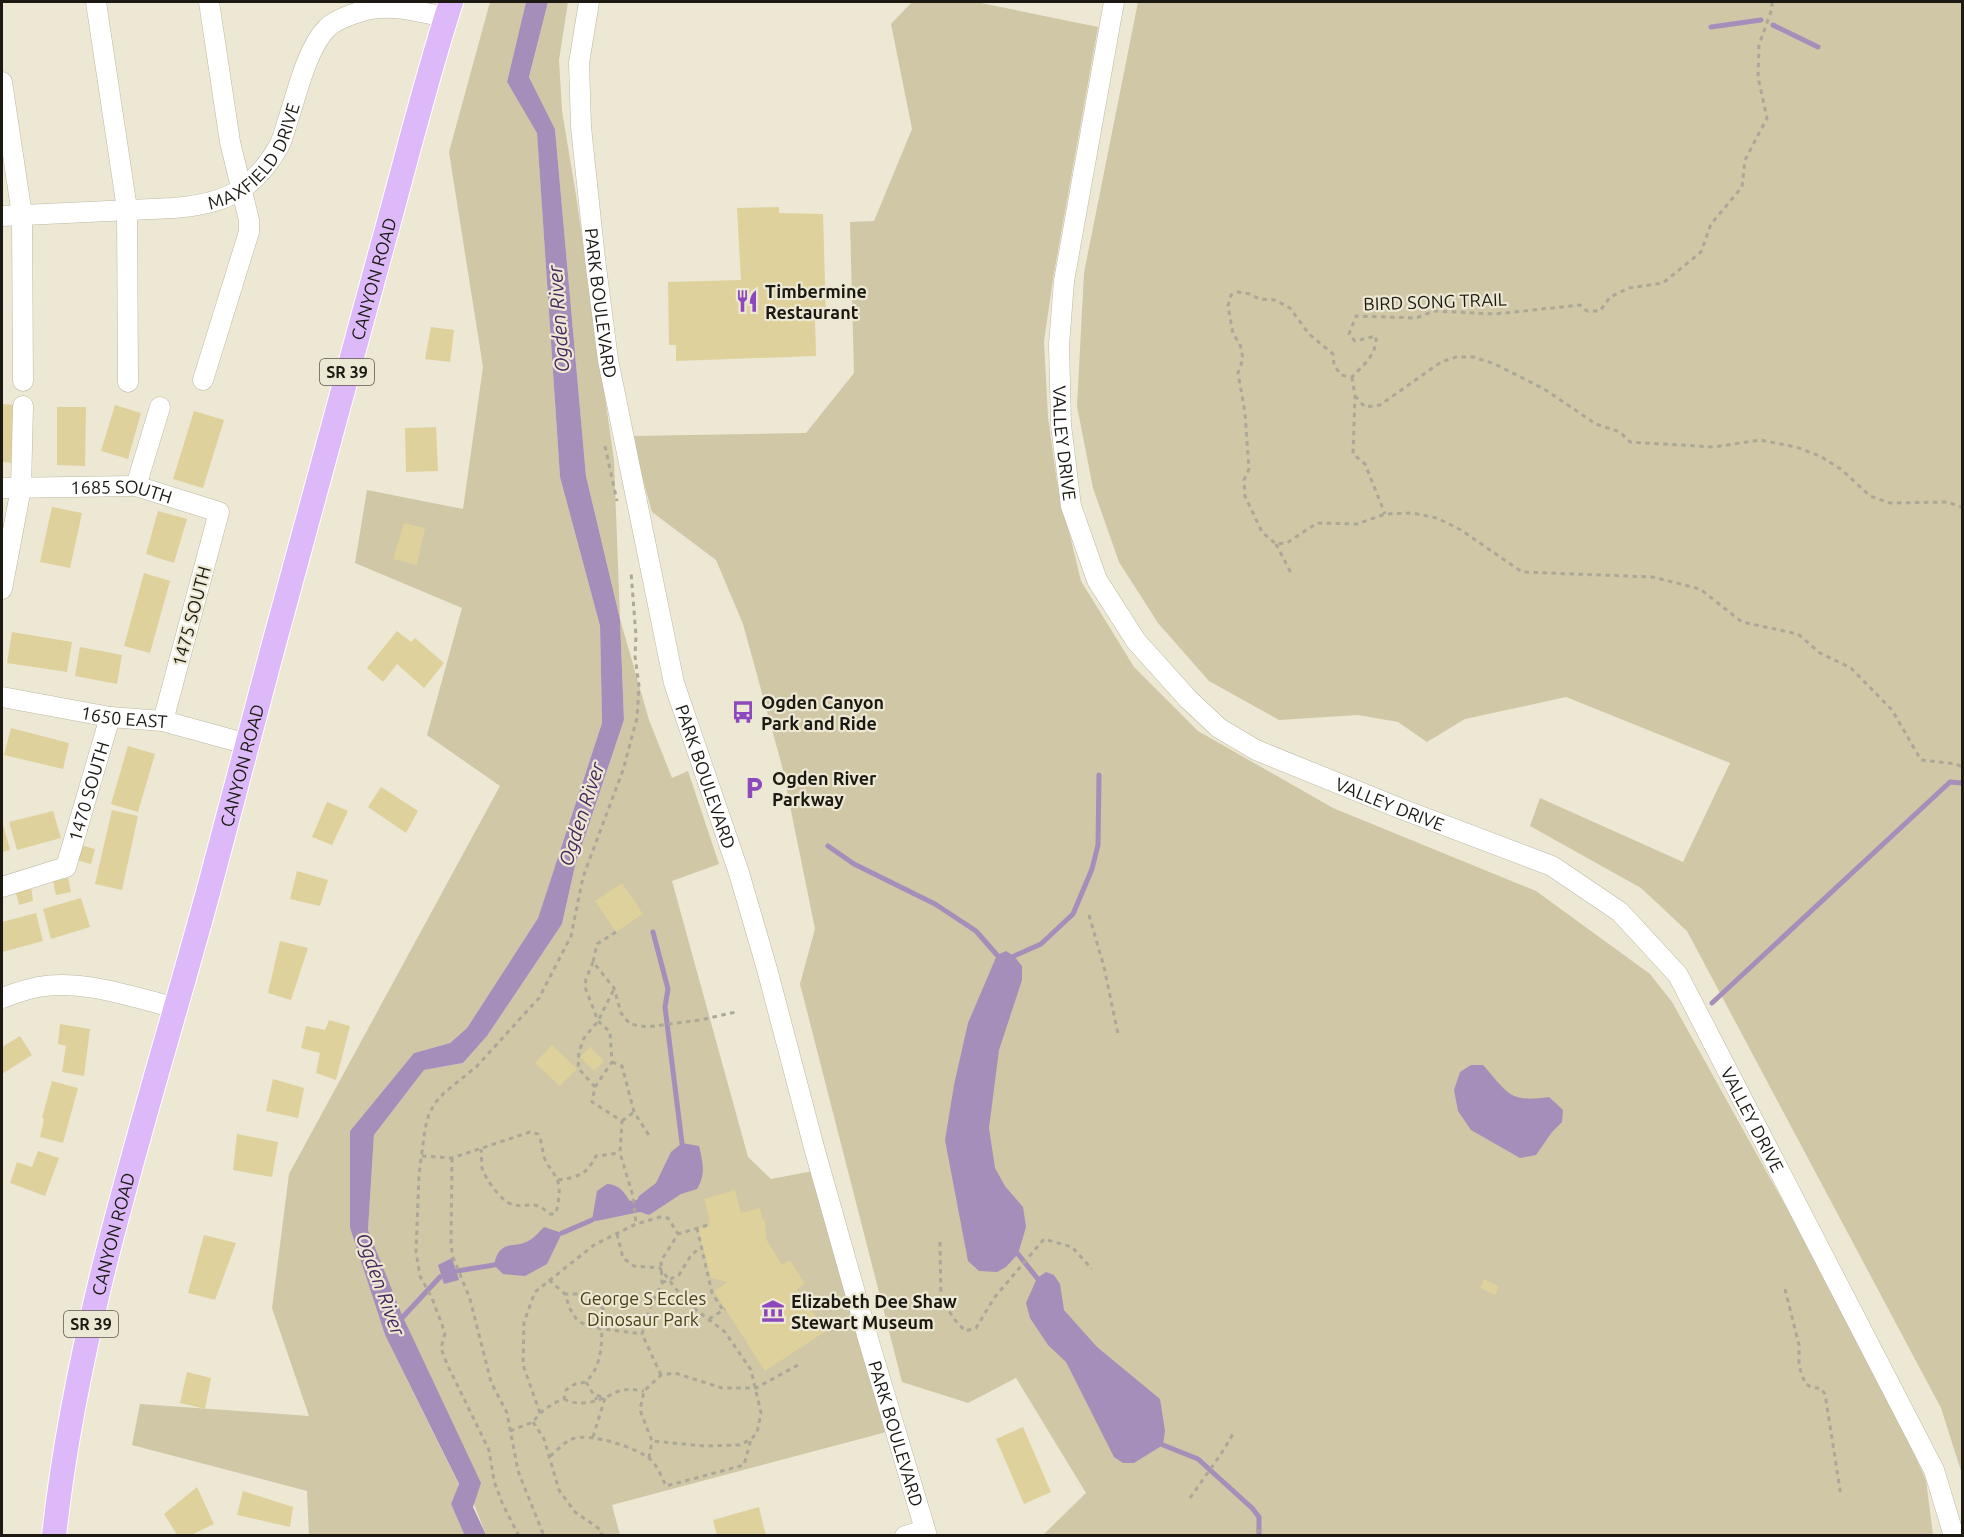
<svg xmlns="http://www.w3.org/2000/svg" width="1964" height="1537" font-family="Ubuntu,sans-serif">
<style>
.green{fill:#cfc7a6}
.water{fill:#a68ebb}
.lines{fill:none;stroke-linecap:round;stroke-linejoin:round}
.stream{stroke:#a68ebb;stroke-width:5}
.building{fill:#ded19c}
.minor-casing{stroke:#bdb8a4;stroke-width:21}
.major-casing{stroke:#fff;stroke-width:26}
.path{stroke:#aca898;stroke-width:3;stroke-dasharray:4.5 4.5;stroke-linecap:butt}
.minor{stroke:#fff;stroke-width:20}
.major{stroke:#ddb9fa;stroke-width:24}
.labels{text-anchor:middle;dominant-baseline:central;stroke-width:4.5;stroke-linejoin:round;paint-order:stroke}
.shield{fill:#ece8d3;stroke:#5a574c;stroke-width:1.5}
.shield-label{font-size:16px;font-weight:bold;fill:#1b1912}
.street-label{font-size:18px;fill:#1b1912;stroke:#ece8d3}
.poi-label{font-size:18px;font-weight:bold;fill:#1b1912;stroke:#ece8d3;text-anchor:start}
.park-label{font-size:18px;fill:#4b4118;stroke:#ece8d3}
.water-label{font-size:20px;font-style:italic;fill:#482860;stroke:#ece8d3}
</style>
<rect width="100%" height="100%" fill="#ece8d3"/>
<path class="green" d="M490,2H526L507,82L537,132L560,477L600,626L602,723L538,918L467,1028L450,1043L414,1053L350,1131V1228L385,1335L459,1485L451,1504L465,1535H309L307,1491L132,1445L140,1404L309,1416L272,1308L289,1174L500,786L427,735L462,608L355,563L367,490L463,509L483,367L449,152Z
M548,2H568L559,60L562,111L576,195L614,460L620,619L649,720L672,778L688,771L719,864L672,881L748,1157L771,1179L818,1170L890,1431L612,1505L620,1535H486L368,1230L374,1135L424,1070L463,1063L487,1036L562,924L575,866L624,720L620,619L586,476L555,129L529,77Z
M912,2H976L1098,27L1054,273L1044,341L1048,417L1057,482L1081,581L1134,667L1198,731L1333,808L1536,891L1650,974L1672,1002L1868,1354L1926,1480L1933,1535H1043L1086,1493L1016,1378L968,1403L902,1382L800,984L815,929L782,766L743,624L716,560L652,512L631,436L806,433L854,373L850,222L874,221L912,129L891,24Z
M1138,2H1962V1474L1941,1408L1687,931L1641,888L1530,826L1540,798L1683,862L1730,763L1566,697L1465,719L1427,742L1398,722L1358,715L1279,720L1209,681L1158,623L1119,562L1093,488L1077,406L1084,273Z"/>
<path class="water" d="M526,2H548L529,77L555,129L586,476L620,619L624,720L575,866L562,924L487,1036L463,1063L424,1070L374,1135L368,1230L402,1315L481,1483L473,1507L486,1535L465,1536L451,1504L459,1484L385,1335L350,1228V1131L414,1053L450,1043L467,1028L538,918L602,723L600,626L560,477L537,133L507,82Z
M1006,951L1014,956L1022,966V980L999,1050L989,1128L995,1168L1005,1186L1023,1207L1026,1227L1018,1254L1006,1267L997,1272L979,1271L968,1261L945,1140L954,1085L968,1023L997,955Z
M1471,1065H1483C1508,1093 1509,1103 1549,1097L1563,1110L1562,1122L1552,1132L1536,1155L1520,1158L1471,1130L1458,1111L1454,1090L1460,1072Z
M682,1143L699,1146C703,1163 706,1174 697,1189L681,1194L649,1215L640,1212L596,1221L592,1220L597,1191L607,1184C620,1185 623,1191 630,1201L637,1200L639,1196L656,1183L671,1152Z
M544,1227L562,1233L547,1264L525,1276L503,1274L494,1265C500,1237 515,1250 530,1240C535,1237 540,1231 544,1227Z
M452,1258L459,1280L444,1284L438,1265Z
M1046,1272L1054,1275L1060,1284L1064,1310L1097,1347L1160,1399L1165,1431L1163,1445L1134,1463H1123L1114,1457L1066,1362L1048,1345L1030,1318L1026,1303L1037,1278Z"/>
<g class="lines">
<path class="stream" d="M1773,25L1818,47
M1711,27L1761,20
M828,846L854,864L935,904L976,931L997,955
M653,932L668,989L665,1007L682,1143
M1014,956L1041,944L1073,914L1092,869L1098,845L1099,775
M1712,1003L1950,782L1962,783
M562,1233L592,1220
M1018,1254L1037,1278
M457,1271L494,1265
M401,1319L440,1277
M1163,1445L1198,1459L1252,1508L1259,1517V1536"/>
</g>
<path class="building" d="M779,207V213L823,214L826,320H815L816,356L676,361V345H669L668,282L741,280L737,208Z
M431,327L454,330L450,362L425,359Z
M2,404L15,405L14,463L2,462Z
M115,405L141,413L128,459L101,451Z
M57,407H86L85,466L57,465Z
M194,411L224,420L203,488L173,479Z
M436,427L438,471L406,472L405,428Z
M52,507L82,513L70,568L40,562Z
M158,511L187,519L174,563L146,554Z
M404,523L425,528L417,565L393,559Z
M144,573L170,581L150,653L124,646Z
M397,631L411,642L415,638L444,663L424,688L397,664L383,682L367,668Z
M12,632L72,642L67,672L7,663Z
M80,647L122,655L117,684L75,676Z
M11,728L69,743L63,769L4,755Z
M128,746L155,754L138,812L111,804Z
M381,787L418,811L406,833L368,807Z
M327,802L348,811L332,845L312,837Z
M112,810L138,816L122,890L95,884Z
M53,811L61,838L17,850L9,822Z
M2,821L10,850L2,852Z
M80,845L95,849L91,864L76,860Z
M297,871L328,880L320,906L290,899Z
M68,878L71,892L56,895L53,881Z
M622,883L643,914L616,932L595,901Z
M31,886L33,901L19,905L15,889Z
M81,898L90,927L51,939L43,909Z
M36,913L43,941L2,952V922Z
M280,941L308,948L291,1000L268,993Z
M329,1020L350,1026L336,1080L316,1073L320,1053L301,1048L306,1026L325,1030Z
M60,1024L90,1029L84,1076L62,1072L66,1046L58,1044Z
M20,1036L32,1055L2,1074V1047Z
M552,1045L577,1069L560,1086L535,1063Z
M590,1047L604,1061L594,1071L580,1057Z
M273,1079L304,1088L298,1118L266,1111Z
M52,1081L78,1088L63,1143L40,1137L44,1119L42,1118Z
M237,1134L278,1142L272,1177L233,1170Z
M38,1151L59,1158L45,1196L10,1183L17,1162L32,1167Z
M735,1190L741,1213L760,1208L762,1219L765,1220L766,1239L782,1265L790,1260L805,1284L797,1289L826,1331L765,1371L714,1291L728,1282L711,1278L698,1229L709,1226L708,1221H710L704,1199Z
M204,1235L236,1243L215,1300L188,1293Z
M1484,1279L1499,1287L1495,1295L1480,1288Z
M187,1372L211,1378L205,1409L180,1403Z
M1023,1427L1051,1492L1024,1504L996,1439Z
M197,1487L214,1524L189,1536H178L164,1514Z
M243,1491L293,1507L290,1527L237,1515Z
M759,1507L766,1536H717L713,1520Z"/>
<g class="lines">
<g class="minor-casing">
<g id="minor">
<path d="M96,2L127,209L128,382"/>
<path id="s1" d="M589,2L579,63L581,127L595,259L608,360L674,683L739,873L767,969L815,1151L869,1342L927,1536"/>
<path id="s2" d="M1114,2L1064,281L1059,345L1061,425L1071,506L1097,580L1136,641L1188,699L1219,728L1256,750L1399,808L1552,866L1620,912L1678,975L1934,1470L1954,1536"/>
<path d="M2,82L22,215L23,381"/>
<path id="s3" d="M2,216L173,208C197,206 223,202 243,188C258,177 270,162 279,146C283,138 285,129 288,120C297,93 307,48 327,28C337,18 365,9 378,8C401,6 423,13 446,17"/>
<path d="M203,380L249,232V220L230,142L209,2"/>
<path d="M136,486L160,407"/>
<path id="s4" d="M2,488L136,486L219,512L163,721"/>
<path d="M2,589L21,488L23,406"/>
<path id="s5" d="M2,697L110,717L163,721L247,744"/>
<path id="s6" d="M2,887L66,867L110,717"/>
<path d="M2,998C13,994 26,989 38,987C84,979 132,997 177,1008"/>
<path d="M905,1536L925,1530"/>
</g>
</g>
<g class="major-casing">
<g id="major">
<path id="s7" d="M54,1536C78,1314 152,1100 210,885C266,672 323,459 382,247C405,165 425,82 451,2"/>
</g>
</g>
<path class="path" d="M1772,2V9L1759,45L1758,77L1767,118L1745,160L1742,187L1711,224L1701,252L1663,283L1629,288L1610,297L1600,311H1587L1580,305L1495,314L1434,311L1416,318L1356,316L1349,334L1355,341L1376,336C1377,355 1364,364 1352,377L1341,375L1334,365L1333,354L1309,334L1290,308L1275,300L1259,299L1250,294L1238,292L1231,295L1228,306L1233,334L1240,344L1243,359L1238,373L1245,413L1249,469L1244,480L1245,496L1262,532L1276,544L1287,543L1317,523L1357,524L1385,514L1412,513L1437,518L1461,530L1522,572L1653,577L1700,589L1742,622L1798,634L1820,653L1851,668L1892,710L1921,760L1956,764L1962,767
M1352,377L1355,396L1353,454L1365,464L1385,514
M1355,396L1365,407L1380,405L1441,362L1456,357H1473L1495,364L1544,389L1596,424L1620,432L1630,442L1714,447L1760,440L1796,447L1820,456L1842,470L1870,496L1890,503L1947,502L1962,507
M605,446L617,501
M1276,544L1291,573
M1089,915L1104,967L1118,1034
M616,932L597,944L593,962L614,988L621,1013L630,1024L647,1027L700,1020L736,1012
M593,962L586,979L585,987L598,1021L610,1032L612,1062L595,1087L592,1102L622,1121L620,1153L633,1196L636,1224
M612,1062L622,1066L634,1112L650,1137
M595,1087L578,1068L579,1052L584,1038L598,1021L614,989
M622,1121L634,1112
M422,1156L452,1158L530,1132L538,1134C542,1142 542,1149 544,1157C550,1172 561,1176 559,1196C558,1202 558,1208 555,1214H550C530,1197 529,1210 511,1204C501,1201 485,1178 482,1168C481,1162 482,1155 481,1149
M452,1158L451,1245L453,1257L470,1299L491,1382L507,1413L518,1471L544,1536
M558,1180C579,1177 586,1175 596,1156L620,1153
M697,1228L712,1293L723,1310
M617,1234L623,1258L634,1266L660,1268L686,1302L725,1332L751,1370L761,1413L757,1433L751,1439L740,1445L704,1446L652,1441
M940,1242L941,1299L955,1320L965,1331L976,1328L994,1298L1044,1239L1072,1247L1092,1269
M549,1280L565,1294L570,1309L577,1320L589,1327L642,1334
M662,1283L679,1275L690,1257L700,1247
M1785,1289L1799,1345V1366L1805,1383L1812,1388H1820L1825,1394L1841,1496
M709,1319L725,1309
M661,1375L642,1334L651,1305L662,1283L661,1261L678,1234L708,1225
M586,1382L597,1400
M564,1399C577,1406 593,1403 606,1397C611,1395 615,1392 620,1391C628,1388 635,1390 644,1391
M540,1413L523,1365L524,1322L535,1292L594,1245L636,1224L660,1217L668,1218L678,1234
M533,1422L544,1439L559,1490L575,1512L601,1530L602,1536
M510,1431L533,1422L540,1413L554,1403L564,1399L566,1390L575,1384L586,1382C606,1361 600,1337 603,1310L598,1296L591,1294H565
M593,1437L605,1398L593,1394
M550,1456C557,1451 564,1442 572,1439C589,1432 640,1448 652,1461C658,1467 662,1478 666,1486L744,1465L751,1439
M649,1458L652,1441L640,1410L644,1391L661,1375L675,1373L722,1388H756L800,1364
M1190,1498C1205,1476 1221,1456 1234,1432
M1256,1530L1262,1532
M519,1536L503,1505L494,1481L489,1450L447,1364L441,1348L445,1333L432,1298L420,1276L416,1252L419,1174L425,1129L429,1114L435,1103L444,1093L477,1066L539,998L571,936L583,877L623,770L637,718L639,686L635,656L636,636L631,572"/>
<use href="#minor" class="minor"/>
<use href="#major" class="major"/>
</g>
<defs>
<g id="restaurant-bare" transform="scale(1.8)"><path d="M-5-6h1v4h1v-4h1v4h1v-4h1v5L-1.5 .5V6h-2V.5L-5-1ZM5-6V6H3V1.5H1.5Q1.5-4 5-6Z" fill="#8c48bc" stroke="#ece8d3" stroke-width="2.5" paint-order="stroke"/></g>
<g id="bus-bare" transform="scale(1.8)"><path d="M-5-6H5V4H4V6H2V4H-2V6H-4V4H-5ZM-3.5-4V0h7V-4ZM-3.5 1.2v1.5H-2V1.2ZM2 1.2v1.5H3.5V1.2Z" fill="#8c48bc" stroke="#ece8d3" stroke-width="2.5" paint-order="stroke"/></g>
<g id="parking-bare" transform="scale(1.8)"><path d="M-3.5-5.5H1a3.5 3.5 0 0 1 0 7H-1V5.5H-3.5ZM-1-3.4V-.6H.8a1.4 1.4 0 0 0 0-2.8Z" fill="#8c48bc" stroke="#ece8d3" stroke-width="2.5" paint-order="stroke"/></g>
<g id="museum-bare" transform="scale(1.8)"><path d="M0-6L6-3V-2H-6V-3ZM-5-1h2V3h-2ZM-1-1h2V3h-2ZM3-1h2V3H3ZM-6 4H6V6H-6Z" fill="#8c48bc" stroke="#ece8d3" stroke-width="2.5" paint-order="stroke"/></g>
</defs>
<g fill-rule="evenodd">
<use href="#restaurant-bare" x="747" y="301"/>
<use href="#bus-bare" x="743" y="712"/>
<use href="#parking-bare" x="754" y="788"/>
<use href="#museum-bare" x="773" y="1311"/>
</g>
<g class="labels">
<g class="shield">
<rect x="320" y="359" width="54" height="26" rx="4.5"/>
<rect x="64" y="1311" width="54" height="26" rx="4.5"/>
</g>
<g class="shield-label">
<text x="347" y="372">SR 39</text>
<text x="91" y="1324">SR 39</text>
</g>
<g class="street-label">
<text stroke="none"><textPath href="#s3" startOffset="276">MAXFIELD DRIVE</textPath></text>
<text stroke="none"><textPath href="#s7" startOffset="1298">CANYON ROAD</textPath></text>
<text transform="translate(1435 301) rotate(-2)">BIRD SONG TRAIL</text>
<text stroke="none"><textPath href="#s1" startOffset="303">PARK BOULEVARD</textPath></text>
<text stroke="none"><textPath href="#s2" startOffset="446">VALLEY DRIVE</textPath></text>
<text stroke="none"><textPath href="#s4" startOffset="120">1685 SOUTH</textPath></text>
<text transform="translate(191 616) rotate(-75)">1475 SOUTH</text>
<text stroke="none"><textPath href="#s5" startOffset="124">1650 EAST</textPath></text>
<text stroke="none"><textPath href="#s7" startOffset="794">CANYON ROAD</textPath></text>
<text stroke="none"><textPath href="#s1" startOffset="789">PARK BOULEVARD</textPath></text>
<text stroke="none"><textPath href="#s6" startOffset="146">1470 SOUTH</textPath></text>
<text stroke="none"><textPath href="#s2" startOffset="968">VALLEY DRIVE</textPath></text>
<text stroke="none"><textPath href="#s2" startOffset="1472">VALLEY DRIVE</textPath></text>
<text stroke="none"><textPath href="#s7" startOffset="308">CANYON ROAD</textPath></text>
<text stroke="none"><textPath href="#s1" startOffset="1473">PARK BOULEVARD</textPath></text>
</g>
<g class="poi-label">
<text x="765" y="291">Timbermine<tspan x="765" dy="21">Restaurant</tspan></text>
<text x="761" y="702">Ogden Canyon<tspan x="761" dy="21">Park and Ride</tspan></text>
<text x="772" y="778">Ogden River<tspan x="772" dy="21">Parkway</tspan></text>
<text x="791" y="1301">Elizabeth Dee Shaw<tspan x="791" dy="21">Stewart Museum</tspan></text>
</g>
<g class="park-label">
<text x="643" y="1298">George S Eccles<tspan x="643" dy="21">Dinosaur Park</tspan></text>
</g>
<g class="water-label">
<text transform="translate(558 319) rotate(-94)">Ogden River</text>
<text transform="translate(581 814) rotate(-72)">Ogden River</text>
<text transform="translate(381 1284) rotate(70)">Ogden River</text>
</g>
</g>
<rect width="1964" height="1537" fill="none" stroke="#1b1912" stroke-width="6"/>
</svg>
